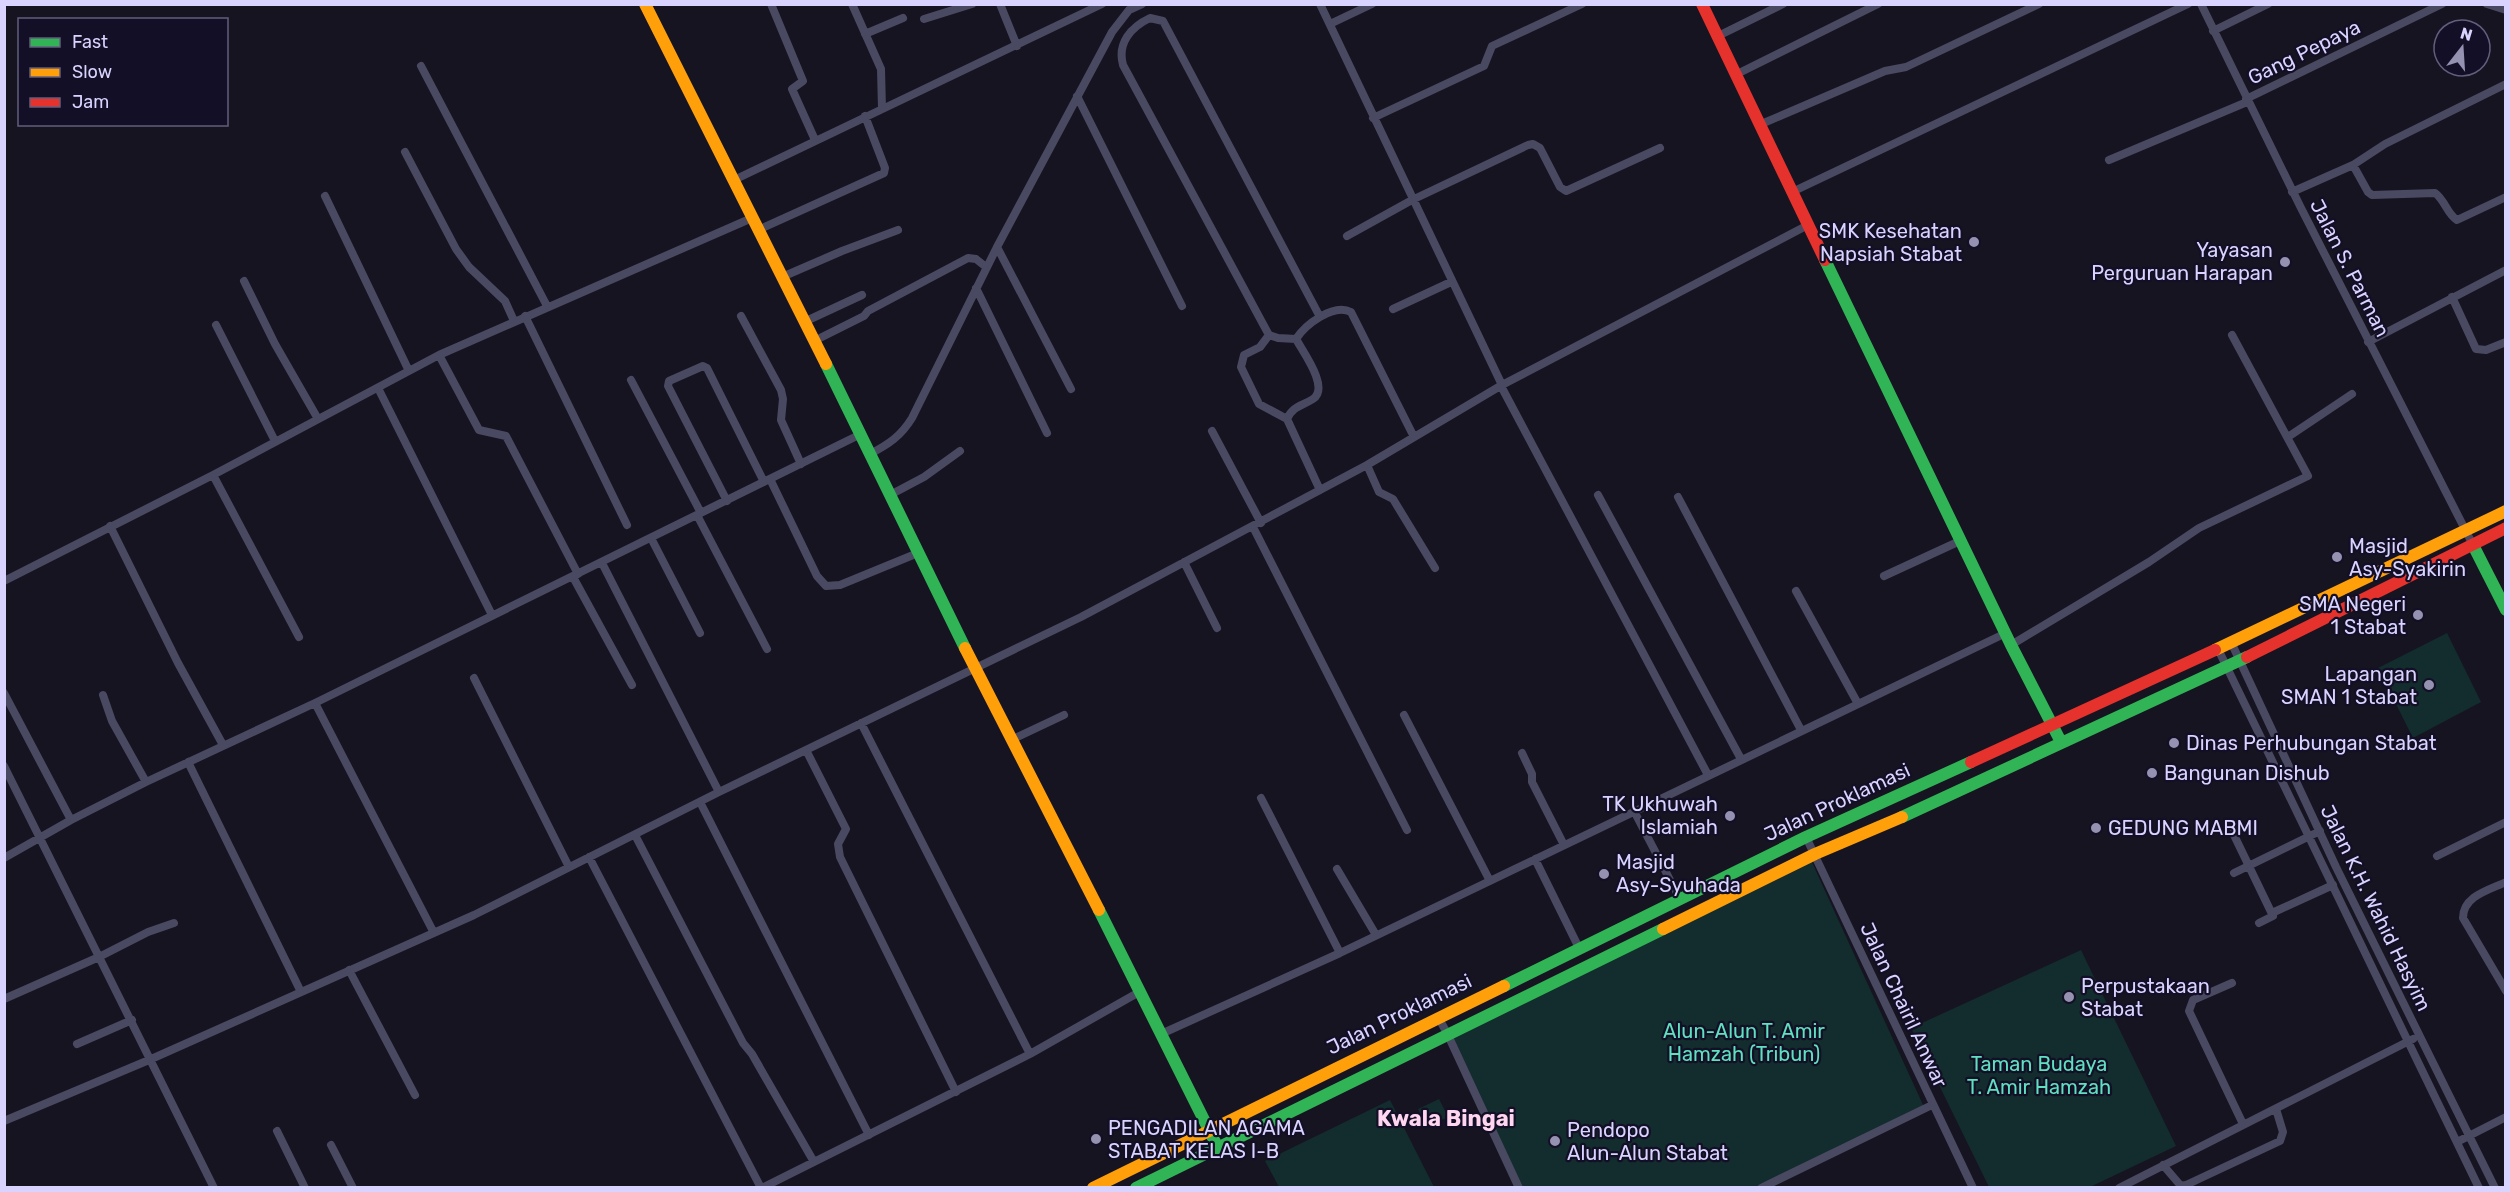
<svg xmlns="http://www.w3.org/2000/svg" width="2510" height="1192" font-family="Rubik,sans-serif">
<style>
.green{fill:#132c2d}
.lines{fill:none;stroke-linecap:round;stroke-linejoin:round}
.street{stroke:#4a4962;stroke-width:8}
.fast{stroke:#30b455;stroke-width:12}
.slow{stroke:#ff9f0a;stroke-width:12}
.jam{stroke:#e5322d;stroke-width:12}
.poi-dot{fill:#9591b1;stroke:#130f26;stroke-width:2}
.labels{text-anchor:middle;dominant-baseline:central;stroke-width:4.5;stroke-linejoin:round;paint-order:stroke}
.street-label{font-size:20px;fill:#d9d4ff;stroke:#130f26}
.poi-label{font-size:20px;fill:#d9d4ff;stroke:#130f26;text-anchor:start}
.park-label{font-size:20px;fill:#5fe0c0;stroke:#130f26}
.quarter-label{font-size:22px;font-weight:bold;fill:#ffd6f0;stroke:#130f26}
</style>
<rect width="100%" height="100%" fill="#161421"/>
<path class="green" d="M2447,633L2481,702L2413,738L2378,668Z
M1810,858L1924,1107L1756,1187H1522L1451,1034Z
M2081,950L2176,1146L2090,1187H1989L1911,1028Z
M1439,1099L1448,1117L1427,1127L1418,1109Z
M1390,1100L1434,1187H1279L1265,1161Z"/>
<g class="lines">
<path class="street" d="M771,4L803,81L792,89L815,140
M852,4L881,69L882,109
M1000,4L1017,46
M1320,4L1502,385
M2201,4L2301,208L2473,545
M2487,4L2506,10
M924,19L972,4
M1330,24L1372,4
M2213,31L2268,4
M865,34L903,18
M1716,37L1783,4
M421,66L547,306
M1735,75L1878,4
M1077,96L1182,306
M2246,99L2442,4
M1373,118L1484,66L1492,46L1582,4
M1759,125L1885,71L1906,67L2039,4
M405,152L456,249L469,267L505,301L514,321
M2109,160L2247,102
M2353,165L2368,192L2372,195L2435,193C2445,200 2447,214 2457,220L2506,197
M734,180L1102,4
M1792,192L2188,4
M2292,192L2353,165L2385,144L2506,84
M325,196L409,371
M758,230L884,173L885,168L865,116
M1347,236L1412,200L1528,145L1533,144L1540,148L1560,187L1566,191L1660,148
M997,247L1071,389
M782,277L842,251L898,230
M244,281L275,344L318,419
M976,288L1047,433
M2452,297L2476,349L2486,350L2506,342
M1393,309L1451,282
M525,316L627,525
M741,316L781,390L783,399L781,420L801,464
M804,322L862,295
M216,325L275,441
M1269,335L1123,65C1117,43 1131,27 1150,18L1163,21L1320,317
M814,341L864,316L868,311L968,258L976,259L986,267
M2368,342L2506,270
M439,355L479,430L506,436L578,574
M631,380L701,513
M1501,386L1708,775
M378,388L492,615
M1287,419C1293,406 1302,406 1313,399C1330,388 1303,352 1296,339
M1212,431L1261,523
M2288,437L2352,394
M870,454C889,444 901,436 912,418L997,247L1112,32L1129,10L1142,4
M1367,465L1379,492L1393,499L1435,568
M213,475L299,637
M770,479L817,576L826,586L840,585L918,553
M1320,490L1287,419L1259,404L1241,367L1244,355L1260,347L1269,335L1278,338L1296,339C1305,325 1333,303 1351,312L1414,437
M890,495L924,477L960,451
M1598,495L1741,759
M1678,497L1801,730
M727,501L668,386L669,381L703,366L707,368L764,482
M697,515L767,649
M110,526L178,663L223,745
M1253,527L1407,830
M651,538L700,633
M1184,562L1217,628
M602,563L719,792
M1884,576L1962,540
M573,577L632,685
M4,581L213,475L439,355L752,218
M1796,591L1857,702
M2231,642L2336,867L2495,1188
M2011,645L2149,562L2199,528L2308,476L2232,335
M2218,649L2479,1188
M474,678L569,867
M4,693L71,820
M103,695L112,721L146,782
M315,703L434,933
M1404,715L1490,881
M861,723L1030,1054
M1011,740L1064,715
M806,750L846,829L838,844L840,857L956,1092
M1522,753L1532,774V782L1564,845
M188,762L301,992
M4,766L214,1188
M1261,798L1340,953
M700,802L869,1135
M1634,811L1680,899
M2233,833L2273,916L2259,923
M635,835L743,1043L752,1054L814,1162
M1806,837L1973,1188
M2437,856L2506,822
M589,857L761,1188
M4,858L71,820L146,782L315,703L861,434
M1535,859L1579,948
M1337,869L1376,935
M2234,873L2320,831
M2506,882C2489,890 2463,896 2463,918L2506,991
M2272,913L2333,885
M349,970L415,1095
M2232,983L2193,1000L2189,1011L2243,1124
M4,999L99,957L148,932L174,923
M1438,1017L1447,1033L1519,1188
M1161,1034L1340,953L2006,633
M77,1044L132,1020
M4,1121L149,1060L474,915L719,792L1081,617L1367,465L1502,385L1808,225
M277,1131L305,1188
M2457,1142L2506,1117
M331,1145L353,1188
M2163,1165L2181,1186L2186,1185L2280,1141L2283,1132L2276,1109
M762,1188L1030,1054L1141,991
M1761,1188L1932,1105
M2119,1188L2413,1039"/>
<path class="fast" d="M1825,260L2011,645L2061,742
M826,364L965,648
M2473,545L2506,610
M1902,817L2247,657
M1099,910L1218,1148
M1504,986L1806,837L1971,762
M1136,1188L1663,929"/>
<path class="slow" d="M645,4L826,364
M965,648L1099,910
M2215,650L2506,511
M1663,929L1815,854L1902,817
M1093,1188L1504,986"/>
<path class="jam" d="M1702,4L1825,260
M2247,657L2506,528
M1971,762L2215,650"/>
</g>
<g class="poi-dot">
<circle cx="1974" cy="242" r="6"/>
<circle cx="2285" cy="262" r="6"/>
<circle cx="2337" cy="557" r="6"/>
<circle cx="2418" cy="615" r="6"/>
<circle cx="2429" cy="685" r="6"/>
<circle cx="2174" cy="743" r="6"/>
<circle cx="2152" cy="773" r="6"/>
<circle cx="1730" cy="816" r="6"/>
<circle cx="2096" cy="828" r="6"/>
<circle cx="1604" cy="874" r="6"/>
<circle cx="2069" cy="997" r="6"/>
<circle cx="1096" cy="1139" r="6"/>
<circle cx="1555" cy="1141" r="6"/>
</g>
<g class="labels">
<g class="street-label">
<text transform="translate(2304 52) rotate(-26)">Gang Pepaya</text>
<text transform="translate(2350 268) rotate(63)">Jalan S. Parman</text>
<text transform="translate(1837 802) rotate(-25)">Jalan Proklamasi</text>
<text transform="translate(2376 908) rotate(64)">Jalan K.H. Wahid Hasyim</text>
<text transform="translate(1904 1005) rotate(65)">Jalan Chairil Anwar</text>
<text transform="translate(1399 1014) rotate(-26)">Jalan Proklamasi</text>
</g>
<g class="poi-label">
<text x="1962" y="231" text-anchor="end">SMK Kesehatan<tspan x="1962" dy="23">Napsiah Stabat</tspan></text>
<text x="2273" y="250" text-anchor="end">Yayasan<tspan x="2273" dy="23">Perguruan Harapan</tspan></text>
<text x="2349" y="546">Masjid<tspan x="2349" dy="23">Asy-Syakirin</tspan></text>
<text x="2406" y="604" text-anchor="end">SMA Negeri<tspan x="2406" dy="23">1 Stabat</tspan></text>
<text x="2417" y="674" text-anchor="end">Lapangan<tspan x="2417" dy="23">SMAN 1 Stabat</tspan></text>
<text x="2186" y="743">Dinas Perhubungan Stabat</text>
<text x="2164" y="773">Bangunan Dishub</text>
<text x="1718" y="804" text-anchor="end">TK Ukhuwah<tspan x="1718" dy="23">Islamiah</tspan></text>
<text x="2108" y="828">GEDUNG MABMI</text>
<text x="1616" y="862">Masjid<tspan x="1616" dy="23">Asy-Syuhada</tspan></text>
<text x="2081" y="986">Perpustakaan<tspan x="2081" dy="23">Stabat</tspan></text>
<text x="1108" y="1128">PENGADILAN AGAMA<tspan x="1108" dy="23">STABAT KELAS I-B</tspan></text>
<text x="1567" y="1130">Pendopo<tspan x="1567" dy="23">Alun-Alun Stabat</tspan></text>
</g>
<g class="park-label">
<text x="1744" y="1031">Alun-Alun T. Amir<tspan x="1744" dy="23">Hamzah (Tribun)</tspan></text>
<text x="2039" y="1064">Taman Budaya<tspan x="2039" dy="23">T. Amir Hamzah</tspan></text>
</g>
<g class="quarter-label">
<text x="1446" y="1118">Kwala Bingai</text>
</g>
</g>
<rect width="2510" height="1192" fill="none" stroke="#d9d4ff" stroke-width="12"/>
<rect x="18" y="18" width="210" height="108" fill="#130f26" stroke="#625e7d" stroke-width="1.5"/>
<rect x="30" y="38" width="30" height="9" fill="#30b455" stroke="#625e7d" stroke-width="1.5"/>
<text x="72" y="48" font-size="18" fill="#d9d4ff">Fast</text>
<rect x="30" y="68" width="30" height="9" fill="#ff9f0a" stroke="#625e7d" stroke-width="1.5"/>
<text x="72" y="78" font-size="18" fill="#d9d4ff">Slow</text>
<rect x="30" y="98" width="30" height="9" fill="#e5322d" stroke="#625e7d" stroke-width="1.5"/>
<text x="72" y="108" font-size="18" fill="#d9d4ff">Jam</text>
<g transform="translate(2462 48) rotate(17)"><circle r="28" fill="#130f26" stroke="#625e7d" stroke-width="1.5"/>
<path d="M0-4.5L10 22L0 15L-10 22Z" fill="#9591b1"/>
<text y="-9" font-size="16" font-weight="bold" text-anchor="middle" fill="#d9d4ff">N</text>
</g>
</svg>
